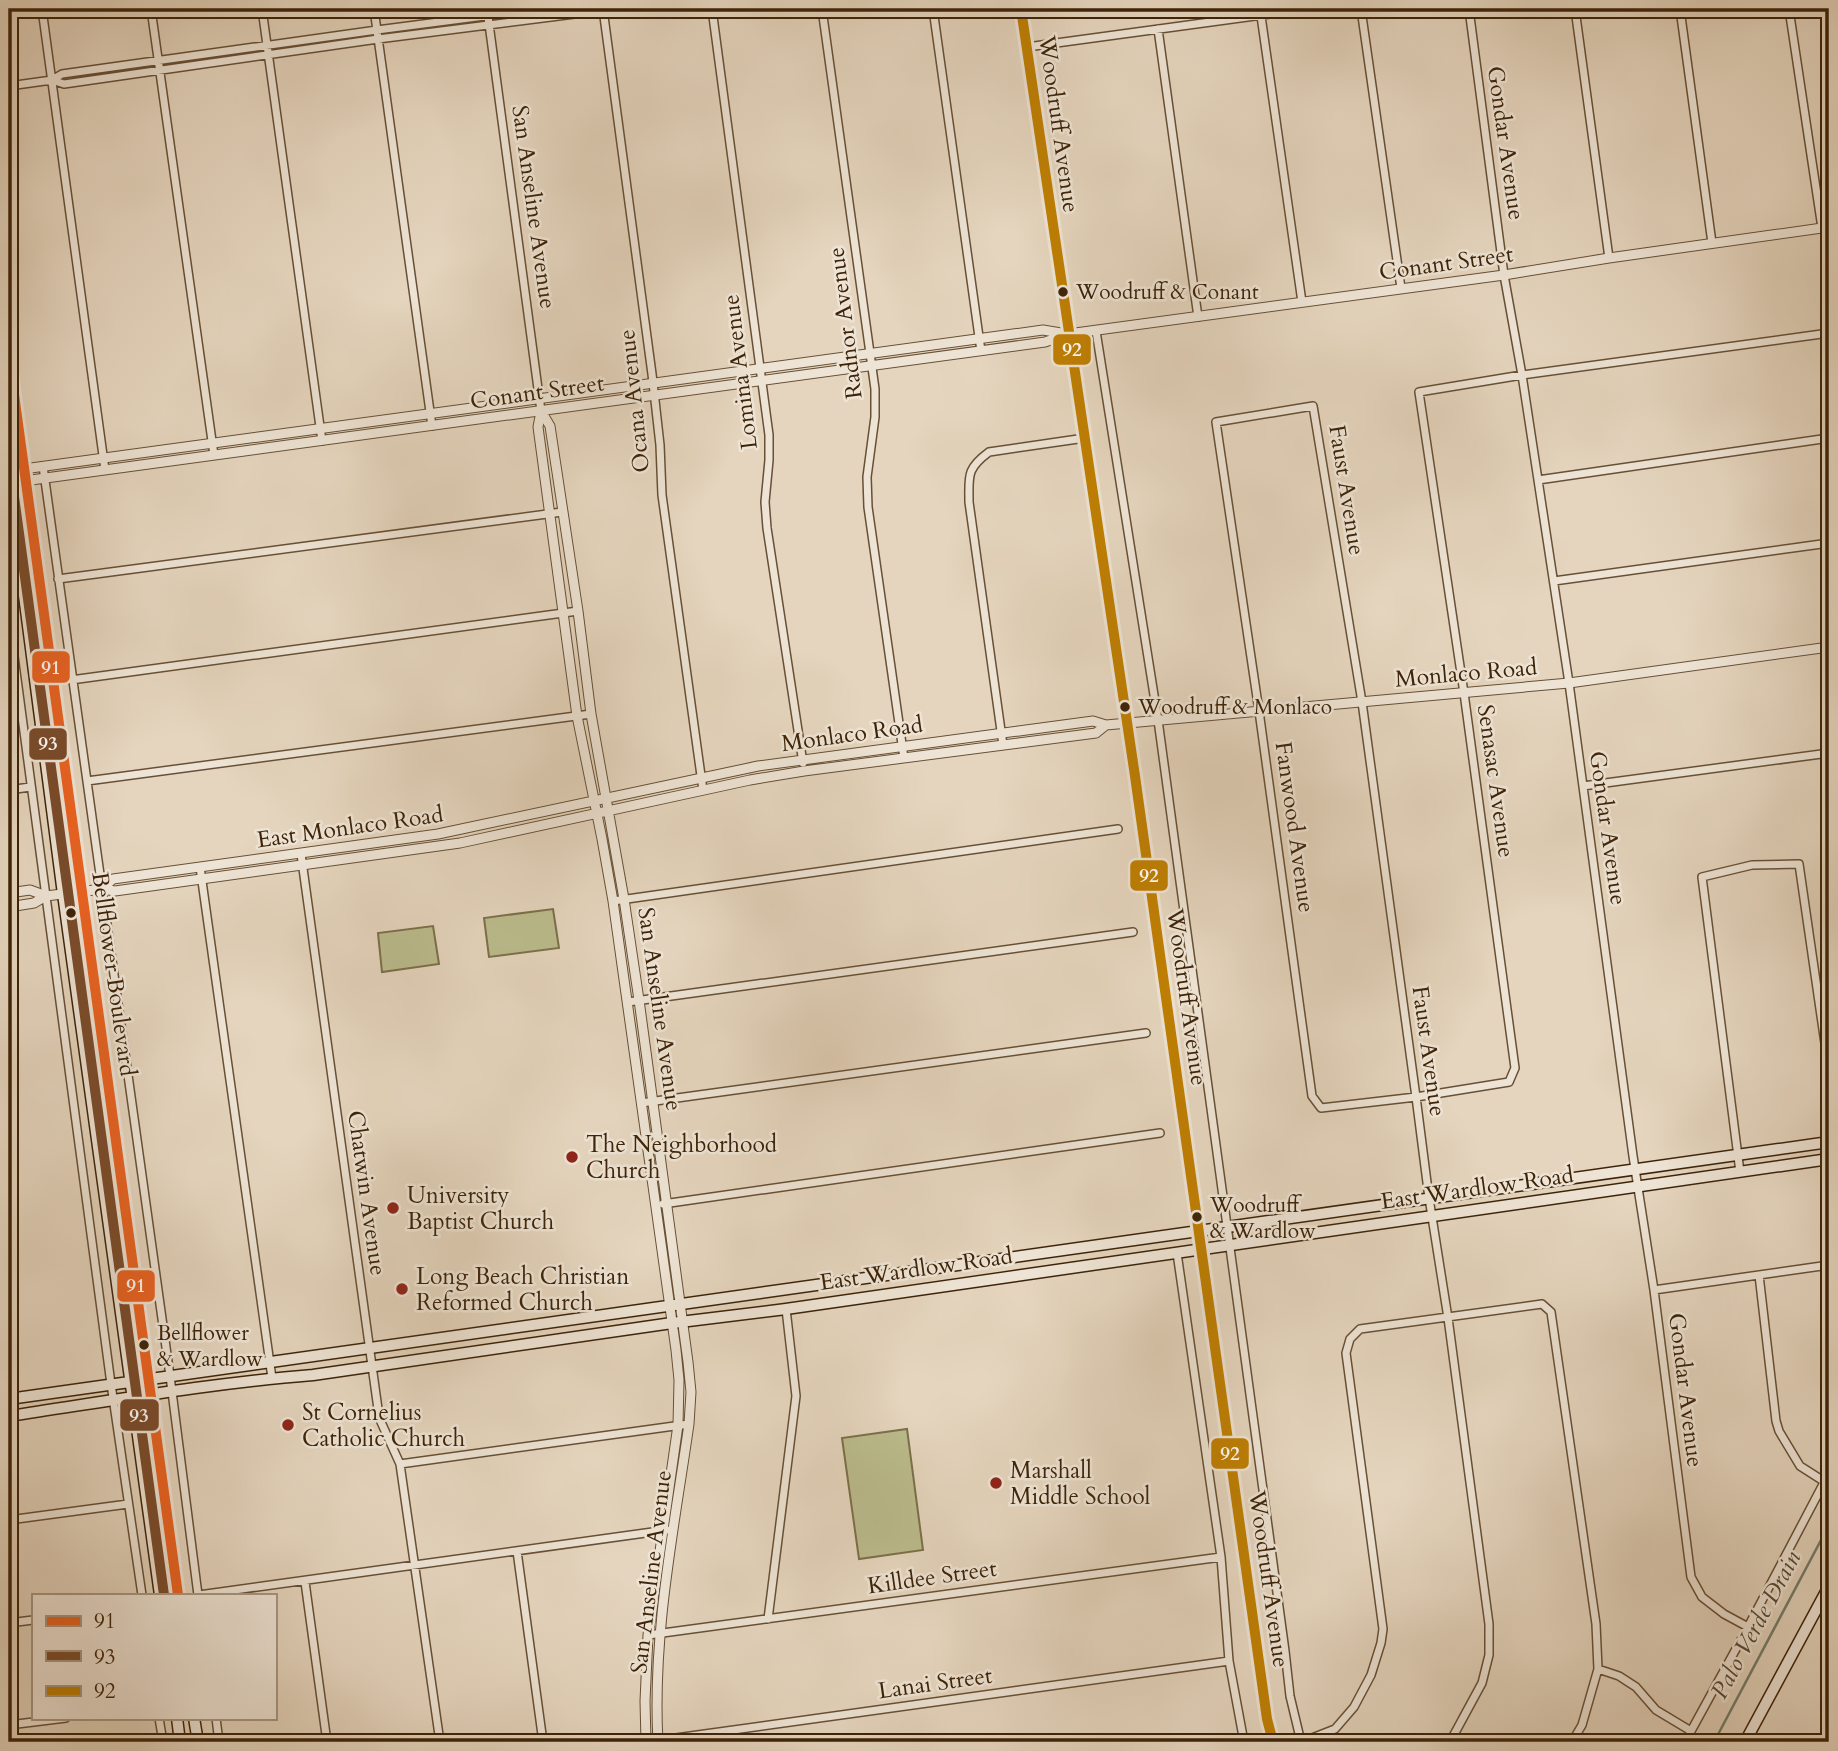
<svg xmlns="http://www.w3.org/2000/svg" width="1838" height="1751" font-family="Cardo,serif">
<style>
.green{fill:#bbbc8d;stroke:#7c704a;stroke-width:2}
.lines{fill:none;stroke-linecap:round;stroke-linejoin:round}
.stream{stroke:#727d6d;stroke-width:2.5}
.minor-casing{stroke:#675036;stroke-width:10}
.tertiary-casing{stroke:#675036;stroke-width:11}
.secondary-casing{stroke:#3d2308;stroke-width:13}
.minor{stroke:#eee4d5;stroke-width:7}
.tertiary{stroke:#eee4d5;stroke-width:9}
.secondary{stroke:#eee4d5;stroke-width:10}
.bus-1-casing{stroke:#eee4d5;stroke-width:16}
.bus-2-casing{stroke:#eee4d5;stroke-width:16}
.bus-3-casing{stroke:#eee4d5;stroke-width:16}
.bus-1{stroke:#e96221;stroke-width:10}
.bus-2{stroke:#7a4b2a;stroke-width:10}
.bus-3{stroke:#bf7f02;stroke-width:10}
.bus-dot{fill:#3d2308;stroke:#eee4d5;stroke-width:2.5}
.poi-dot{fill:#8f2418;stroke:#eee4d5;stroke-width:2.5}
.labels{text-anchor:middle;dominant-baseline:central;stroke-width:5;stroke-linejoin:round;paint-order:stroke}
.bus-label{font-size:21px;fill:#3d2308;stroke:#eee4d5;text-anchor:start}
.street-label{font-size:23px;fill:#3d2308;stroke:#eee4d5}
.poi-label{font-size:23px;fill:#3d2308;stroke:#eee4d5;text-anchor:start}
.water-label{font-size:24px;font-style:italic;fill:#534832;stroke:#eee4d5}
.line-badge{stroke:#eee4d5;stroke-width:2.5}
.badge-label{font-size:19px;text-anchor:middle;font-weight:bold;fill:#fff}
</style>
<rect width="100%" height="100%" fill="#e5d5be"/>
<filter id="stains"><feTurbulence type="fractalNoise" baseFrequency=".00286" numOctaves="4"/><feColorMatrix values="0 0 0 0 .2 0 0 0 0 .09 0 0 0 0 .02 0 0 0 .5 -.17"/></filter>
<radialGradient id="worn" r=".72"><stop offset=".6" stop-color="#630" stop-opacity="0"/><stop offset="1" stop-color="#630" stop-opacity=".3"/></radialGradient>
<path class="green" d="M553,909L559,948L489,957L484,918Z
M433,926L439,964L382,972L378,933Z
M907,1429L923,1550L859,1559L842,1438Z"/>
<g class="lines">
<path class="stream" d="M1714,1742L1829,1525"/>
<g class="minor-casing">
<path id="minor" d="M42,9L105,470
M151,9L214,455
M262,9L322,441
M374,9L432,426
M487,9L541,411
M603,9L652,374L660,445L662,495L703,790
M712,9L769,435V460L765,502L767,528L803,763
M822,9L875,389V417L867,477L868,507L904,758
M933,9L981,351
M1361,9L1401,288
M1469,9L1504,275L1522,375L1569,683L1633,1156L1654,1290L1691,1577L1702,1597L1724,1614L1748,1627
M1575,9L1609,258
M1680,9L1712,243
M1789,9L1822,228
M1261,16L1302,302
M1158,29L1198,317
M1027,47L1306,9
M52,80L64,84L378,39L614,9
M9,86L52,80L62,74L377,30L539,9
M1096,331L1158,720L1285,1651L1290,1696L1301,1742
M43,466L170,1376L198,1595
M1538,480L1829,438
M58,579L562,512
M1554,581L1829,543
M9,619L111,1384L142,1595
M71,680L578,611
M1003,745L969,502C969,476 966,469 989,452L1085,438
M87,781L591,714
M1583,786L1829,753
M9,790L30,787
M301,854L378,1409L381,1422L400,1464L440,1742
M200,867L272,1378
M613,901L1118,829
M628,1002L1133,932
M641,1103L1146,1033
M1740,1172L1702,877L1752,865L1799,864L1829,1071
M663,1204L1160,1133
M1177,1253L1221,1557L1229,1661L1244,1742
M1759,1275L1776,1421L1779,1431L1800,1466L1825,1482
M1654,1290L1829,1265
M9,1374L14,1415
M400,1464L689,1424
M9,1520L128,1504
M517,1551L543,1742
M305,1582L327,1742
M199,1595L667,1530
M768,1619L796,1396L786,1309
M9,1623L33,1620
M648,1635L1221,1557
M1598,1669L1619,1676L1636,1687L1656,1710L1691,1731
M159,1718L163,1742
M216,1718L219,1742
M9,1725L66,1718
M654,1741L1229,1661
M1302,1742L1335,1729L1354,1707L1371,1675L1381,1643L1383,1629L1346,1353L1350,1339L1360,1329L1542,1304L1551,1312L1596,1624L1598,1669L1582,1725L1572,1742
M1450,1742L1482,1683L1489,1655V1624L1448,1318L1429,1198L1416,1097L1362,702L1313,406L1216,422L1259,711L1312,1096L1321,1108L1416,1097L1509,1082L1515,1068L1464,693L1419,392L1522,375L1829,333
M1685,1742L1748,1627L1829,1473"/>
</g>
<g class="tertiary-casing">
<path id="tertiary" d="M541,411L550,426L578,611L591,714L624,899L639,1000L688,1362L691,1392L689,1424C674,1529 652,1635 658,1742
M541,411L538,427L577,716L602,839L613,901L676,1350L679,1380L678,1425L648,1635L645,1701L646,1742
M9,471L1043,330L1067,334
M9,483L1045,342L1068,334L1504,275L1609,258L1829,227
M102,889L113,879L438,834L758,766L1093,721L1106,725L1569,683L1829,647
M9,893L30,890L46,896
M9,907L34,903L46,896L102,889L115,891L460,843L750,780L804,771L1096,733L1106,725"/>
</g>
<g class="secondary-casing">
<path id="secondary" d="M1021,9L1135,776L1267,1719L1273,1742
M9,358L178,1595
M9,480L63,894L160,1595
M9,1399L1829,1142
M9,1416C110,1401 211,1383 313,1375L672,1323L786,1309L1829,1159
M177,1718L180,1742
M194,1718L198,1742
M1745,1742L1829,1586"/>
</g>
<use href="#minor" class="minor"/>
<use href="#tertiary" class="tertiary"/>
<use href="#secondary" class="secondary"/>
<g class="bus-1-casing">
<path id="bus-1" d="M9,358L178,1595"/>
</g>
<g class="bus-2-casing">
<path id="bus-2" d="M9,460L164,1595"/>
</g>
<g class="bus-3-casing">
<path id="bus-3" d="M1021,9L1135,776L1267,1719L1273,1742"/>
</g>
<use href="#bus-1" class="bus-1"/>
<use href="#bus-2" class="bus-2"/>
<use href="#bus-3" class="bus-3"/>
</g>
<g class="bus-dot">
<circle cx="1063" cy="292" r="6"/>
<circle cx="1125" cy="707" r="6"/>
<circle cx="71" cy="913" r="6"/>
<circle cx="1197" cy="1217" r="6"/>
<circle cx="144" cy="1345" r="6"/>
</g>
<g class="poi-dot">
<circle cx="572" cy="1157" r="7"/>
<circle cx="393" cy="1208" r="7"/>
<circle cx="402" cy="1289" r="7"/>
<circle cx="288" cy="1425" r="7"/>
<circle cx="996" cy="1483" r="7"/>
</g>
<g class="labels">
<g class="bus-label">
<text x="1076" y="292">Woodruff &amp; Conant</text>
<text x="1138" y="707">Woodruff &amp; Monlaco</text>
<text x="1210" y="1205">Woodruff<tspan x="1210" dy="26">&amp; Wardlow</tspan></text>
<text x="157" y="1333">Bellflower<tspan x="157" dy="26">&amp; Wardlow</tspan></text>
</g>
<g class="street-label">
<text transform="translate(1059 124) rotate(82)">Woodruff Avenue</text>
<text transform="translate(1506 143) rotate(82)">Gondar Avenue</text>
<text transform="translate(534 207) rotate(82)">San Anseline Avenue</text>
<text transform="translate(1446 263) rotate(-8)">Conant Street</text>
<text transform="translate(845 323) rotate(-97)">Radnor Avenue</text>
<text transform="translate(740 372) rotate(-97)">Lomina Avenue</text>
<text transform="translate(537 392) rotate(-8)">Conant Street</text>
<text transform="translate(634 401) rotate(-96)">Ocana Avenue</text>
<text transform="translate(1347 490) rotate(81)">Faust Avenue</text>
<text transform="translate(1466 673) rotate(-5)">Monlaco Road</text>
<text transform="translate(852 734) rotate(-8)">Monlaco Road</text>
<text transform="translate(1496 781) rotate(82)">Senasac Avenue</text>
<text transform="translate(350 827) rotate(-8)">East Monlaco Road</text>
<text transform="translate(1295 827) rotate(82)">Fanwood Avenue</text>
<text transform="translate(1608 828) rotate(82)">Gondar Avenue</text>
<text transform="translate(114 974) rotate(82)">Bellflower Boulevard</text>
<text transform="translate(1187 997) rotate(82)">Woodruff Avenue</text>
<text transform="translate(660 1009) rotate(82)">San Anseline Avenue</text>
<text transform="translate(1429 1051) rotate(82)">Faust Avenue</text>
<text transform="translate(1477 1188) rotate(-8)">East Wardlow Road</text>
<text transform="translate(367 1193) rotate(82)">Chatwin Avenue</text>
<text transform="translate(916 1269) rotate(-8)">East Wardlow Road</text>
<text transform="translate(1686 1390) rotate(83)">Gondar Avenue</text>
<text transform="translate(651 1572) rotate(-83)">San Anseline Avenue</text>
<text transform="translate(932 1577) rotate(-8)">Killdee Street</text>
<text transform="translate(1269 1579) rotate(82)">Woodruff Avenue</text>
<text transform="translate(935 1683) rotate(-8)">Lanai Street</text>
</g>
<g class="poi-label">
<text x="586" y="1144">The Neighborhood<tspan x="586" dy="26">Church</tspan></text>
<text x="407" y="1195">University<tspan x="407" dy="26">Baptist Church</tspan></text>
<text x="416" y="1276">Long Beach Christian<tspan x="416" dy="26">Reformed Church</tspan></text>
<text x="302" y="1412">St Cornelius<tspan x="302" dy="26">Catholic Church</tspan></text>
<text x="1010" y="1470">Marshall<tspan x="1010" dy="26">Middle School</tspan></text>
</g>
<g class="water-label">
<text transform="translate(1756 1625) rotate(-62)">Palo Verde Drain</text>
</g>
</g>
<g class="line-badge">
<rect x="1052" y="333" width="40" height="33" rx="7" fill="#bf7f02"/>
<rect x="31" y="650" width="40" height="34" rx="7" fill="#e96221"/>
<rect x="28" y="727" width="40" height="34" rx="7" fill="#7a4b2a"/>
<rect x="1129" y="859" width="40" height="33" rx="7" fill="#bf7f02"/>
<rect x="116" y="1269" width="40" height="34" rx="7" fill="#e96221"/>
<rect x="119" y="1398" width="41" height="34" rx="7" fill="#7a4b2a"/>
<rect x="1210" y="1437" width="40" height="33" rx="7" fill="#bf7f02"/>
</g>
<g class="badge-label">
<text x="1072" y="356">92</text>
<text x="51" y="674">91</text>
<text x="48" y="750">93</text>
<text x="1149" y="882">92</text>
<text x="136" y="1292">91</text>
<text x="139" y="1422">93</text>
<text x="1230" y="1460">92</text>
</g>
<rect width="1838" height="1751" fill="none" stroke="#e5d5be" stroke-width="35"/>
<rect x="10" y="10" width="1817" height="1730" fill="none" stroke="#3d2308" stroke-width="3.5"/>
<rect x="18" y="18" width="1803" height="1716" fill="none" stroke="#3d2308" stroke-width="2"/>
<rect x="32" y="1594" width="245" height="126" fill="#eee4d5" stroke="#a79783" stroke-width="2"/>
<rect x="46" y="1616" width="35" height="10" fill="#e96221" stroke="#a79783" stroke-width="2"/>
<text x="94" y="1628" font-size="21" fill="#3d2308">91</text>
<rect x="46" y="1651" width="35" height="10" fill="#7a4b2a" stroke="#a79783" stroke-width="2"/>
<text x="94" y="1664" font-size="21" fill="#3d2308">93</text>
<rect x="46" y="1686" width="35" height="10" fill="#bf7f02" stroke="#a79783" stroke-width="2"/>
<text x="94" y="1698" font-size="21" fill="#3d2308">92</text>
<rect width="100%" height="100%" filter="url(#stains)"/>
<rect width="100%" height="100%" fill="url(#worn)"/>
</svg>
